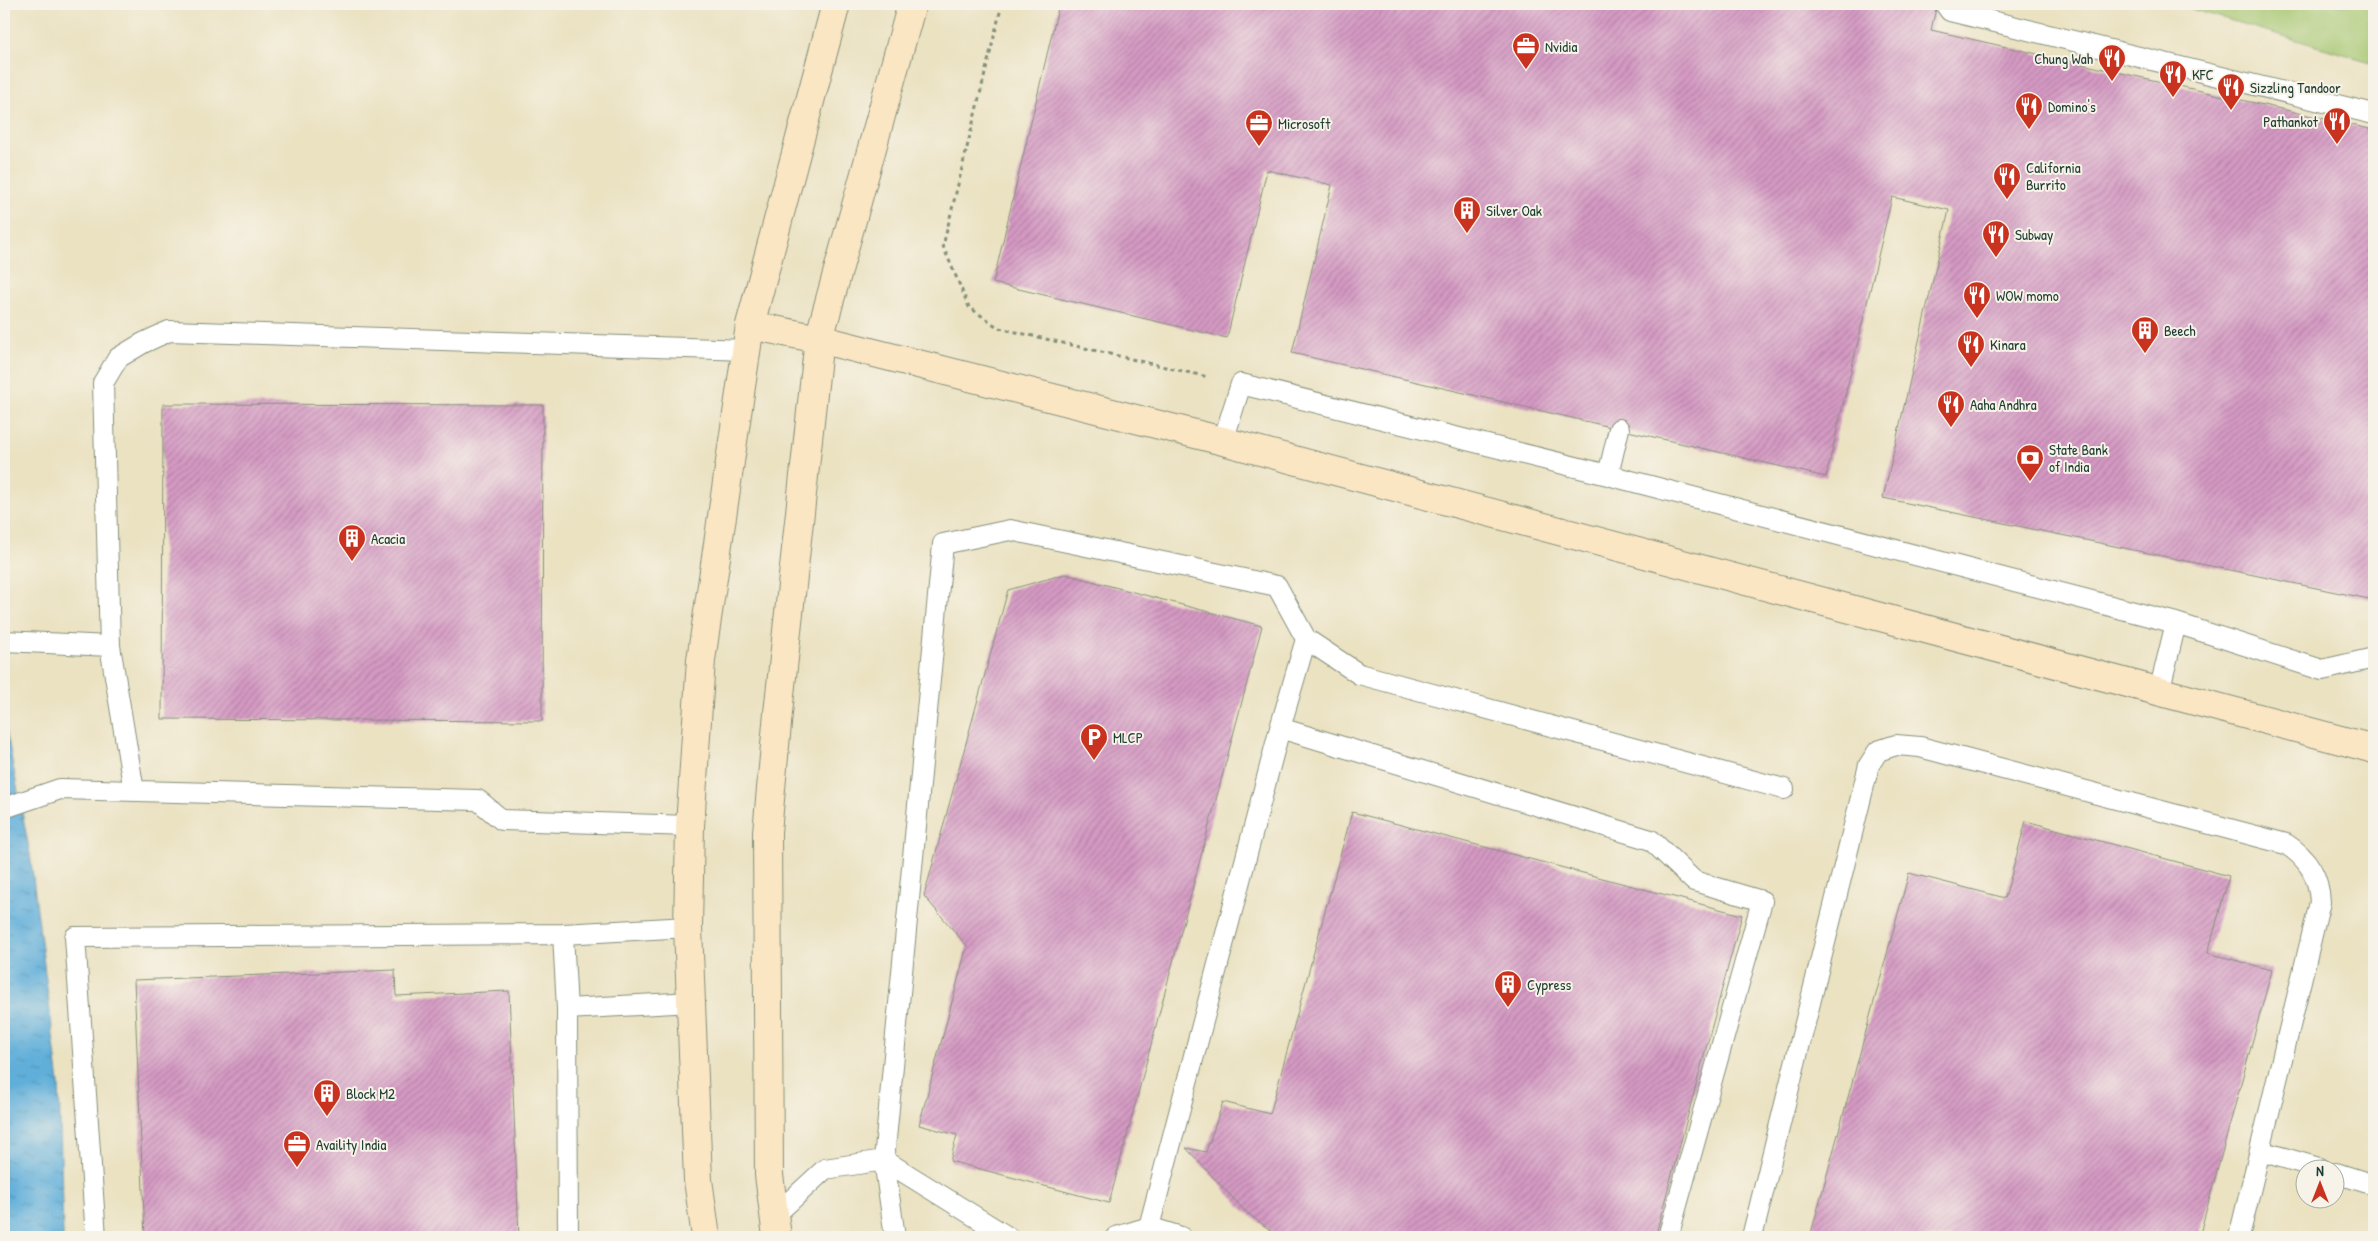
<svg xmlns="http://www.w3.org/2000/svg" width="2378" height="1241" font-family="'Patrick Hand',sans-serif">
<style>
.green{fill:#a5c66f;stroke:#628252}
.water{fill:url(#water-ripples);stroke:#407687}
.building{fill:url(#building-hatch)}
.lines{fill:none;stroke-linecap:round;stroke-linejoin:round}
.lane-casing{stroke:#85907b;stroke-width:22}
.secondary-casing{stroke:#85907b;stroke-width:30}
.path{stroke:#85907b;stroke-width:3;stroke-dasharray:4 4;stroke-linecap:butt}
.lane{stroke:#fff;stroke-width:20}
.secondary{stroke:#fbe6c4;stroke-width:28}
.labels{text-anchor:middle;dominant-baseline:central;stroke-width:4;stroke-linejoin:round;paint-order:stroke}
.poi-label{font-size:15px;fill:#1f3d34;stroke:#f7f3e8;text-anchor:start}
</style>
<defs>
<pattern id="water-ripples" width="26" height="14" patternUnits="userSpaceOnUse" patternTransform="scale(1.25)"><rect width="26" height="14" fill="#60afda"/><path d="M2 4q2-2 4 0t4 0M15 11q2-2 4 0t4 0" fill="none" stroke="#4f90b2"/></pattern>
<pattern id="building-hatch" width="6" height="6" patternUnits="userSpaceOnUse" patternTransform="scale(1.25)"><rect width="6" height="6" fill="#d69ac4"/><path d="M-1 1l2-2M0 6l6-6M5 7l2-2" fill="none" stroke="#ad7fa0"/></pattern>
</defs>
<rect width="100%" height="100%" fill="#f7f3e8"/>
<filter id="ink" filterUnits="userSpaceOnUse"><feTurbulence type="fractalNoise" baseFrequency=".02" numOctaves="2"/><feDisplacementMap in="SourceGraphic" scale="10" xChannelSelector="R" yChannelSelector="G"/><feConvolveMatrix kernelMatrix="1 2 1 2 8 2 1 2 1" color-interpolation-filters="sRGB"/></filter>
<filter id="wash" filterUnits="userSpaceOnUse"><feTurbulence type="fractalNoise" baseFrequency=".0096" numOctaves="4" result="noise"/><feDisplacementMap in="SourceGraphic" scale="20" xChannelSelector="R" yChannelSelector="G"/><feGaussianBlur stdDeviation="1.12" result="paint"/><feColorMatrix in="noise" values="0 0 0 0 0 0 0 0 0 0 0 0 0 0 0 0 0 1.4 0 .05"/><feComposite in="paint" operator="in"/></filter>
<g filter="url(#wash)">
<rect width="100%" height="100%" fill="#ebe2c2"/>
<path class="green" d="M2175,4H2374V63Z"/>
<path class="water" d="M4,719L30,854L59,1083L63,1237H4Z"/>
<g id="blocks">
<path class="building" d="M1059,4H1937L1931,30L2374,130V600L1883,498L1949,210L1892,197L1826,477L1292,353L1332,185L1267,170L1227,338L993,283Z
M163,404L543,405L542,721L162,719Z
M1065,574L1262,626L1109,1203L950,1161L957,1135L919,1125L967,946L924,896L1008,590Z
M1352,812L1742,915L1655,1237H1279L1245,1211L1186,1148L1206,1152L1223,1102L1270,1114Z
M2026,821L2229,876L2208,953L2272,970L2199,1237H1810L1909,873L2005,898Z
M395,970L396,996L509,991L519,1237H145L134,980Z"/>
</g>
</g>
<g filter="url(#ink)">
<use href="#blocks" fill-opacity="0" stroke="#85907b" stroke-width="1"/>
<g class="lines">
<g class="lane-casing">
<path id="lane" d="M1945,4L1950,11L2374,114
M1619,429L1608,475L2176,623L2159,692
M1223,441L1241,384L1608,475
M2176,623L2322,670L2374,658
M4,641L110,646
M1280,728L1306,639
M134,791L110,646L103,383L118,358L143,343L169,331L747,350
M4,808L60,789L478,800L502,820L690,826
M563,934L567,1009L568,1237
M567,1009L692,1002
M2260,1151L2319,1168
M2336,1173L2374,1185
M774,1216L825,1169L884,1160L1008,1237
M96,1237L75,937L563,934L688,927
M895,1237L884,1160L943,544L1010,530L1277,586L1306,639L1359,674L1784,789
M1116,1237L1149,1227
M1181,1237L1149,1227L1280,728L1651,840L1694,881L1762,901L1668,1237
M1752,1237L1869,765L1878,751L1896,745L1920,747L2286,844C2308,858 2319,876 2320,902L2239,1237"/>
</g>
<g class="secondary-casing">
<path id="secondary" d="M750,325L819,339L1223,441L2374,749
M706,1237L698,1180L688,927L690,826L701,660L750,325L836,4
M777,1237L769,1175L767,832L778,713L819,339L912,4"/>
</g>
<path class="path" d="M1002,4L943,246L969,307L999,328L1208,377"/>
<use href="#lane" class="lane"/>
<use href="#secondary" class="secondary"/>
</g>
</g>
<defs>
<g id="office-pin" transform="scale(1.4375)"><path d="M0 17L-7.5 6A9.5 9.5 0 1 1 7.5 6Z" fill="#c8321e" stroke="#f7f3e8"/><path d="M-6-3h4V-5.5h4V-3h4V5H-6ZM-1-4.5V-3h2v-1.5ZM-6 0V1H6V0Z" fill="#fff"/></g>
<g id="restaurant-pin" transform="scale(1.4375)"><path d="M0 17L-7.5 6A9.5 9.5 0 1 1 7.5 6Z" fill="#c8321e" stroke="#f7f3e8"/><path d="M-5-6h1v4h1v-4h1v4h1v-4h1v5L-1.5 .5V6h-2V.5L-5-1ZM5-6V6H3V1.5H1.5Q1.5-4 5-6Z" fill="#fff"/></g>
<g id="building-pin" transform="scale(1.4375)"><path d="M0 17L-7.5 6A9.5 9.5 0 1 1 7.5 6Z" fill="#c8321e" stroke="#f7f3e8"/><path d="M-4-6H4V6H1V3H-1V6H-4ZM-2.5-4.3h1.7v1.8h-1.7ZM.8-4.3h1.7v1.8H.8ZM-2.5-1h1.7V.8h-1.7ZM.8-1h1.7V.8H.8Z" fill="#fff"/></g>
<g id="bank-pin" transform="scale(1.4375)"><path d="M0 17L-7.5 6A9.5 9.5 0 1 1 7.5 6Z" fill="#c8321e" stroke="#f7f3e8"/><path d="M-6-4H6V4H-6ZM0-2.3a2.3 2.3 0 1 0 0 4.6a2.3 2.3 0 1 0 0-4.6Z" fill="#fff"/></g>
<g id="parking-pin" transform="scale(1.4375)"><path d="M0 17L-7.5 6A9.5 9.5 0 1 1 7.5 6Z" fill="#c8321e" stroke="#f7f3e8"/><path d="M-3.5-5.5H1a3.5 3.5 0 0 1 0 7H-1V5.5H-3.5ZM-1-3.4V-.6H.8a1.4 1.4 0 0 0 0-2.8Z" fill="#fff"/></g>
</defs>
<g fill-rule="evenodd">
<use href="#office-pin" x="1526" y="46"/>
<use href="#restaurant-pin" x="2112" y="58"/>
<use href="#restaurant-pin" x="2173" y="74"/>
<use href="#restaurant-pin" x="2231" y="87"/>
<use href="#restaurant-pin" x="2029" y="106"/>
<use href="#restaurant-pin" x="2337" y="121"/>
<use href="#office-pin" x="1259" y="123"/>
<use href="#restaurant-pin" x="2007" y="176"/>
<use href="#building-pin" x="1467" y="210"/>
<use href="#restaurant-pin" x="1996" y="234"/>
<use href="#restaurant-pin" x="1977" y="295"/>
<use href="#building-pin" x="2145" y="330"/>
<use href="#restaurant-pin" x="1971" y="344"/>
<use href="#restaurant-pin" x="1951" y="404"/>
<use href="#bank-pin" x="2030" y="458"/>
<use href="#building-pin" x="352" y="538"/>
<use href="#parking-pin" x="1094" y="737"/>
<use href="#building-pin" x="1508" y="984"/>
<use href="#building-pin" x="327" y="1093"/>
<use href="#office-pin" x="297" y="1144"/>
</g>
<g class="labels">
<g class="poi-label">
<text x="1545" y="46">Nvidia</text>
<text x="2093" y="58" text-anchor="end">Chung Wah</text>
<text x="2192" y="74">KFC</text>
<text x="2250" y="87">Sizzling Tandoor</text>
<text x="2048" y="106">Domino's</text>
<text x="2318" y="121" text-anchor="end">Pathankot</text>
<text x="1278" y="123">Microsoft</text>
<text x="2026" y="167">California<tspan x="2026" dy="17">Burrito</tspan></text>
<text x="1486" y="210">Silver Oak</text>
<text x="2015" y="234">Subway</text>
<text x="1996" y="295">WOW momo</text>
<text x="2164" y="330">Beech</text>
<text x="1990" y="344">Kinara</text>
<text x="1970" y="404">Aaha Andhra</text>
<text x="2049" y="449">State Bank<tspan x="2049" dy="17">of India</tspan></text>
<text x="371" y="538">Acacia</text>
<text x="1113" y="737">MLCP</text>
<text x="1527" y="984">Cypress</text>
<text x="346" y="1093">Block M2</text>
<text x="316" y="1144">Availity India</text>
</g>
</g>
<rect width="2378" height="1241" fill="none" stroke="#f7f3e8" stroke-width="20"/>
<g transform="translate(2320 1184)"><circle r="24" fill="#f7f3e8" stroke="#a1aaa0"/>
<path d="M0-4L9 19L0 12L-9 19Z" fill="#c8321e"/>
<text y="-8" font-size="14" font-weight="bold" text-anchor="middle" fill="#1f3d34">N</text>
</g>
</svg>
